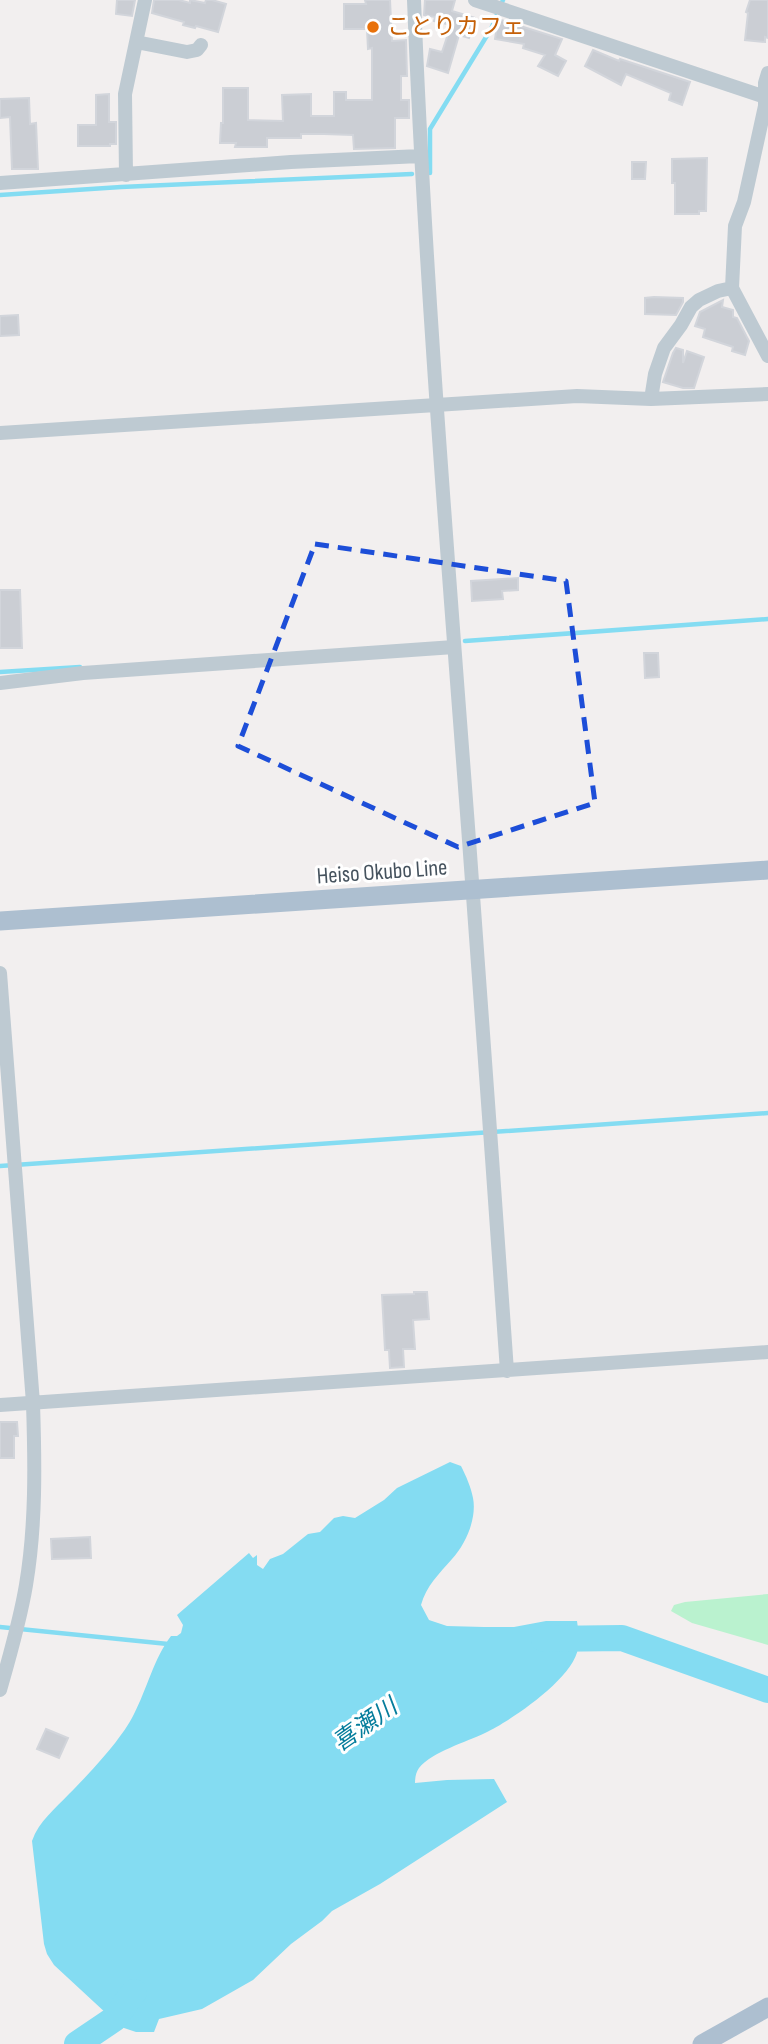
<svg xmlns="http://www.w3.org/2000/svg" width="768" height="2044" font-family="'Sofia Sans Condensed','Noto Sans JP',sans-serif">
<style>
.green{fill:#baf2cf}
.water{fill:#84dcf2}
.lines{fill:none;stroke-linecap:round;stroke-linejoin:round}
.stream{stroke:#84dcf2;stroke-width:4.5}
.river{stroke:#84dcf2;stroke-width:26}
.building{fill:#cbced4;stroke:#d2d5db;stroke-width:2}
.minor{stroke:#becad2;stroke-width:14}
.major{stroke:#adbfd0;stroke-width:19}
.marked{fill:none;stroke:#1d4ed8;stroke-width:5;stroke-dasharray:14 9;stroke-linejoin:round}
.food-dot{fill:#e8710a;stroke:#fff;stroke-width:2.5}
.labels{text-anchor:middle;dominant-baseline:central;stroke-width:6;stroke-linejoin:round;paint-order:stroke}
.food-label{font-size:23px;fill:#c56008;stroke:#fff;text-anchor:start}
.street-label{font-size:23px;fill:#46535e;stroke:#fff}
.water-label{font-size:24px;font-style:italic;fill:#057d9c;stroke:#fff}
</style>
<rect width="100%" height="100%" fill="#f2efef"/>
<path class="green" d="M768,1594V1645L692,1623L671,1611L674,1605L685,1602Z"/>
<path class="water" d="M450,1462L461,1466C466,1476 471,1487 473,1498C477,1518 466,1544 452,1559C439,1574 426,1586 421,1605L429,1620L447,1626L484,1627H514L546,1621H577C578,1629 580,1639 578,1648C574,1678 512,1720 485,1733C466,1742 432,1752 419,1768C416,1772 415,1778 415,1783L447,1780L494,1779L507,1802L380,1884L332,1911L322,1921L291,1944L253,1980L202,2009L159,2019L154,2032H136L121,2027L54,1965L47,1954L44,1944L32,1841C39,1821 55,1809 69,1794C89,1774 122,1739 134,1714C147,1689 154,1658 171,1636H177L181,1633L183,1625L177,1615L249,1553L253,1558L257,1555V1565L263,1569L270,1559L283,1554L308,1534L320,1532L334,1518L343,1516L355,1518L384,1500L397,1488Z"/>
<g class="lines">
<path class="stream" d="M430,173V129L491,29L503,0
M0,195L121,187L412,174
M465,641L768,619
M0,672L80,667
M0,1166L768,1113
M0,1627L168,1644"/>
<path class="river" d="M544,1639L622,1638L768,1690
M77,2044L114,2019L134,1992"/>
</g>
<path class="building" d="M117,0H135L132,16L116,14Z
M154,0H179L190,3V0L205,3L206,0H212L226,4L218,32L196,26L195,28L183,25L184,22L152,13Z
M365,0H390L392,41L406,40L407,76H401V100H409V118H395V148L354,149L353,135L324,134H301V138H267V147H235L236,143H220L221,123H223V88H248V120L283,121L282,95L311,94V116H334V92H346V100H372V48L368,49L367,29H344V4H366Z
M425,0H455L452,11L475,18L469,38L459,35L448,73L427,66L430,49L442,52L451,25L434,21L435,17L424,15Z
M750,0H768V38L765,37V42L745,40L748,13L746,12Z
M498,19L562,39L555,55L566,61L558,76L538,66L545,55L523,48L524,44L495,39Z
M593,50L619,61L620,59L690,82L682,105L669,100L671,93L626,74L621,85L585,66Z
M109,94V122H116V144H110V146H78V125H96V95Z
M29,98L30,124L36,123L38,169H12L10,117L0,118V99Z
M707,158L706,211H699V214H675V183H672V159Z
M632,162H646L645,179H632Z
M654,297L683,298V302L676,315L645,314V298Z
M723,300L722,307L733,310V317L737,318L749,341L745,355L732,351L733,347L703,337L705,329L695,326L700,312Z
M18,315L19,335L0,336V316Z
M676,348L683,350V363L687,351L704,357L694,388H683L663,382L673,353Z
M518,578V590L502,591L503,599L472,601L471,581Z
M0,590H20L22,648H0Z
M644,653H658L659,677L645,678Z
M414,1292H427L429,1319L413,1320L415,1349H403L404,1367L390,1368L389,1350H385L382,1295L414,1294Z
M0,1422H17L18,1436H14V1458H0Z
M90,1537L91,1558L52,1559L51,1539Z
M46,1729L68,1738L59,1758L37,1749Z"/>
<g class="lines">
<path class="minor" d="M414,0C425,281 448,560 469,840C483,1017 494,1194 507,1371
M475,0L768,98
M136,42L187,52L197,50L201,45
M768,73L765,83V106L744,202L735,226L732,288L768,356
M126,175L125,94L145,0
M0,183L291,162L420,156
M651,399L655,374L664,348L681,325L691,307L699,300L718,291L732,288
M0,433L577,396L651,399L768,394
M0,683L83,673L454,647
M0,973L33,1403C35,1464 36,1525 26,1585C20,1621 10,1655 0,1690
M0,1405L768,1352"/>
<path class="major" d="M0,921L768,870
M702,2044L768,2007"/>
</g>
<path class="marked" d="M315,544L566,581L595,803L458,847L238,746Z"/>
<circle class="food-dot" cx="373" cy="27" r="7"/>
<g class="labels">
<g class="food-label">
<text x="387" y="27">ことりカフェ</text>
</g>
<g class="street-label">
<text transform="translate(382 872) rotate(-4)">Heiso Okubo Line</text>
</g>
<g class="water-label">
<text transform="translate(365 1725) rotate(-35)">喜瀬川</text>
</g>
</g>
</svg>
